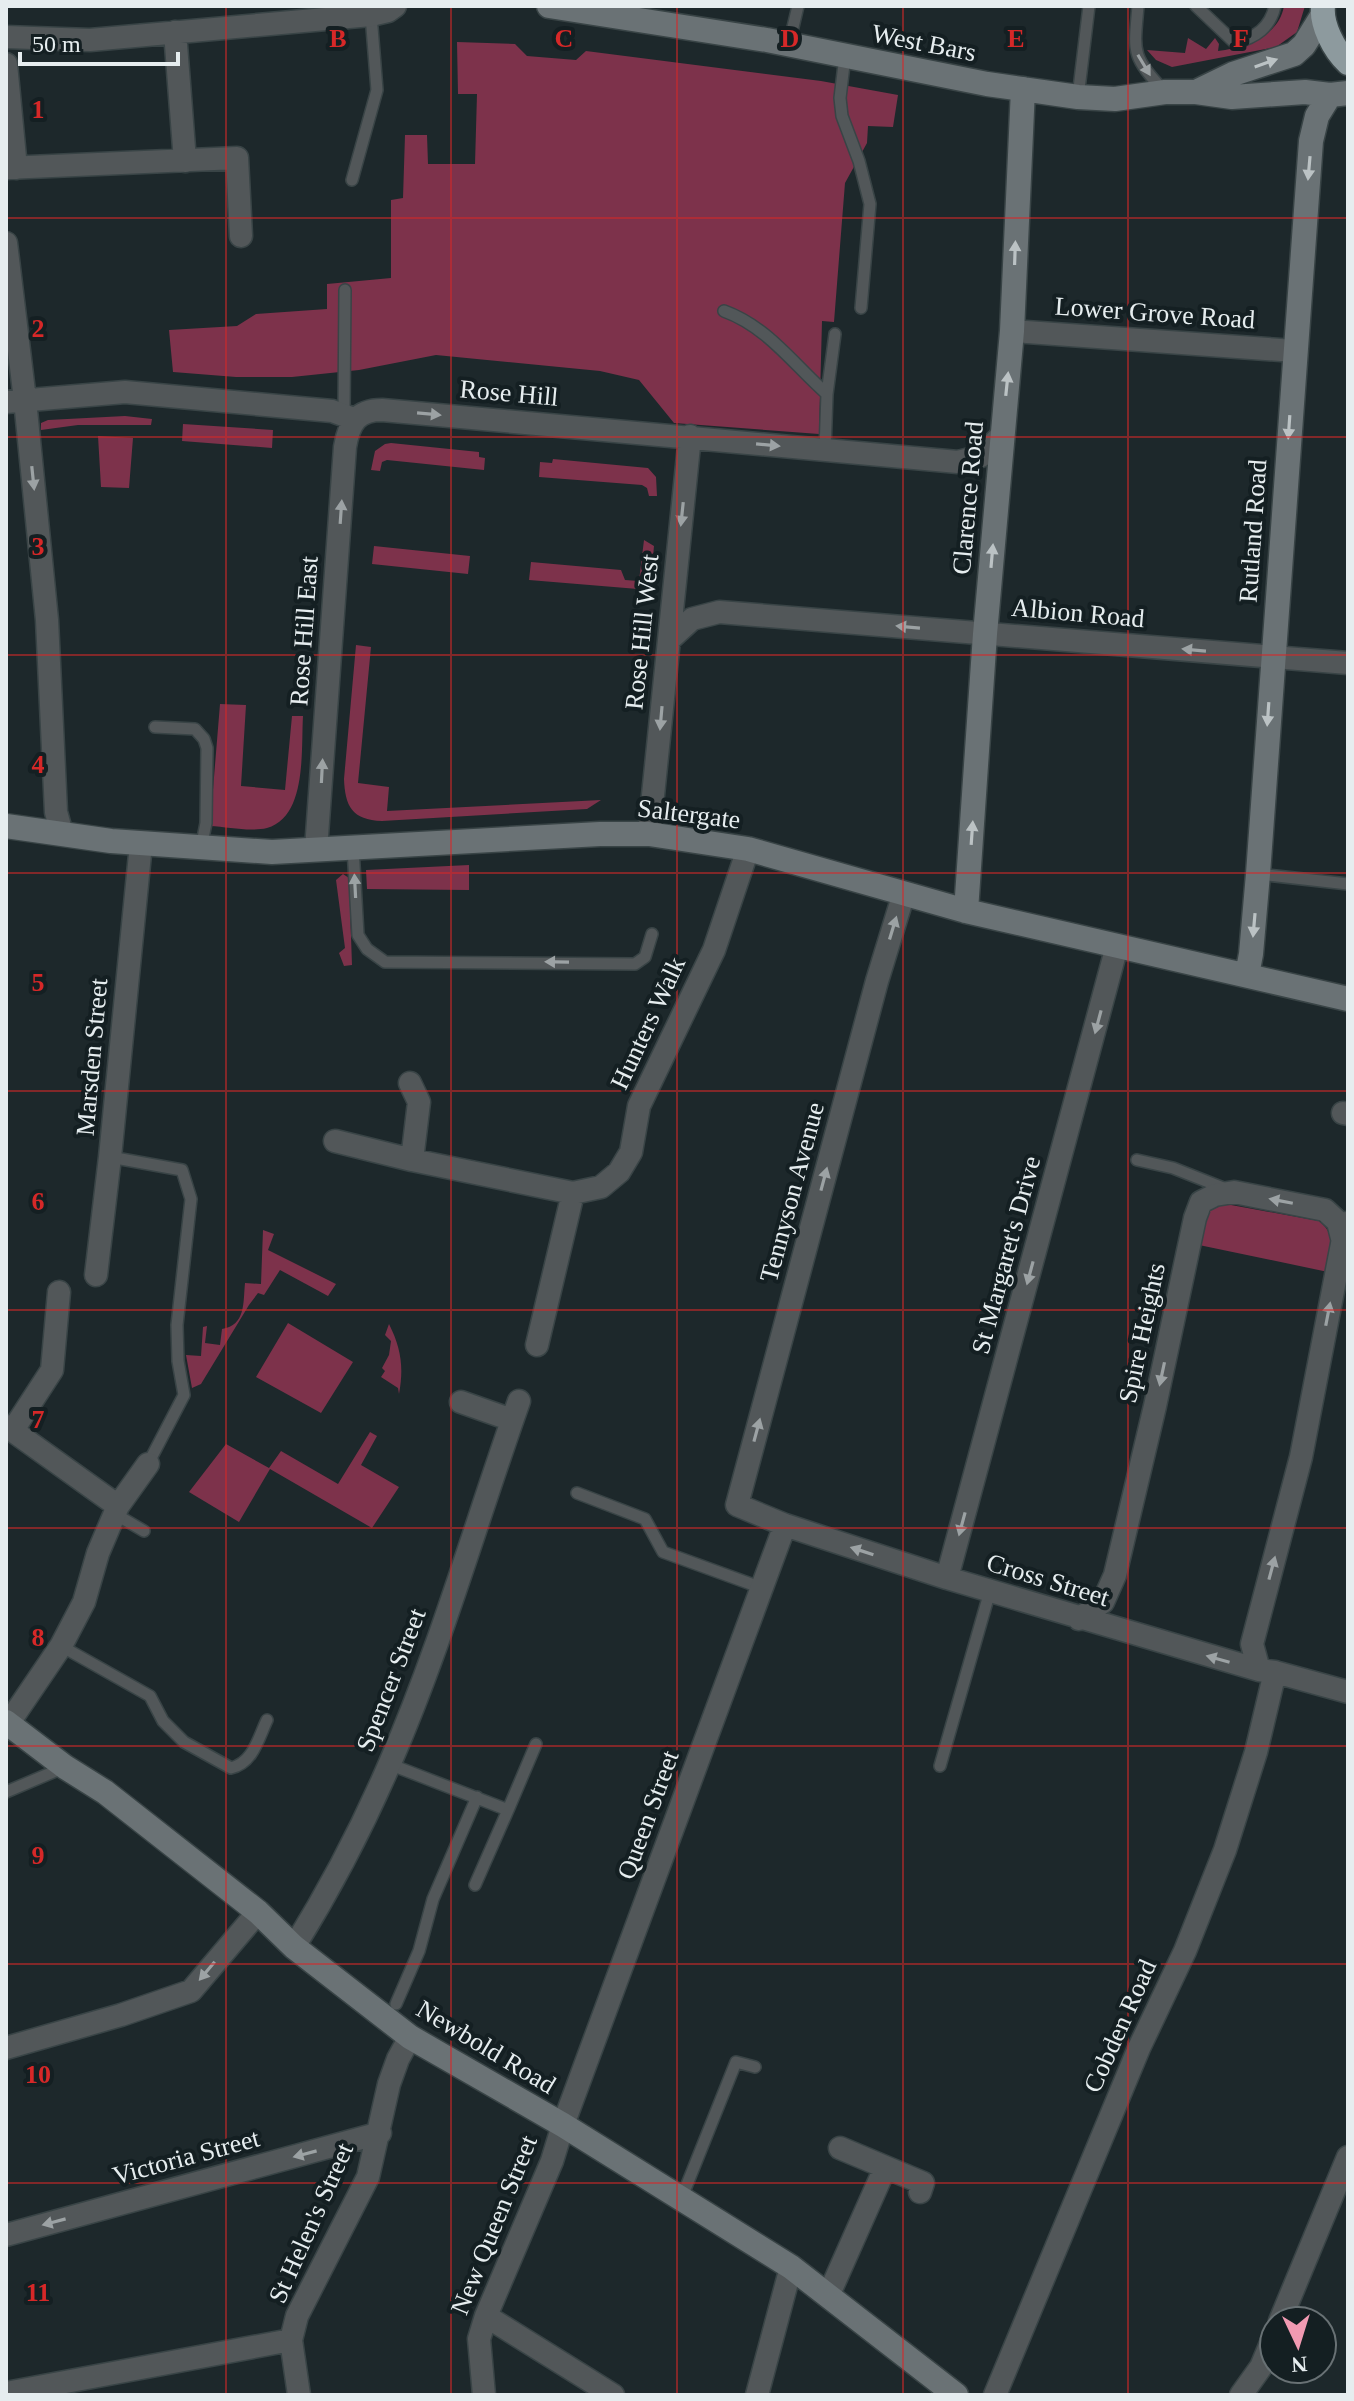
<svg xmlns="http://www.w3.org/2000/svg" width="1354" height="2401" font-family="'Times New Roman',serif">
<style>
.green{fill:#7d324b}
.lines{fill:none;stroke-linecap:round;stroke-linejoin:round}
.lane-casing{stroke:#394446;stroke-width:14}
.street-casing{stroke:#394446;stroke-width:25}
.secondary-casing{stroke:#394446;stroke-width:27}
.highway-casing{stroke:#394446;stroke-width:27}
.lane{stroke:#525759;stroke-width:11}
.street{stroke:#525759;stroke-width:22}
.secondary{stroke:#6a7275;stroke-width:24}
.highway{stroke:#8d9a9e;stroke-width:24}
.oneway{fill:#bbc2c4}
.oneway2{fill:#9ca2a4}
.grid{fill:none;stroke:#d62828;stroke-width:2;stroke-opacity:0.55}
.labels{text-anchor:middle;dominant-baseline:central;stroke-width:8;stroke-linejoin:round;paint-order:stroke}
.street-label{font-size:26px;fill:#e6edef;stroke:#141f22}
.grid-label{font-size:26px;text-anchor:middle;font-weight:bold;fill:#d62828;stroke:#141f22;stroke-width:8;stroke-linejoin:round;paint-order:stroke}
</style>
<rect width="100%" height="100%" fill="#1d282b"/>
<path class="green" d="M1284,6H1305L1297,32L1276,47L1172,67L1156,60L1147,50L1185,53L1188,38L1206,49L1215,38L1219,44L1218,51C1245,48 1279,36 1284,6Z
M457,42L515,44L527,56L576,60L586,51L821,81L898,95L893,127L868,126L867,143L845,183L834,322L822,321L819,434L674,423L639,380L600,371L436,355L359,370L292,377H236L173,372L169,330L237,326L256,314L327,309V284L391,278V200L403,198L405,135H427L428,164H475L477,94H458Z
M125,416L152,419L151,425H78L41,430V423L48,420Z
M183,424L273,430L272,448L182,441Z
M98,436L133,438L129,488L101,487Z
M391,443L479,452V457L485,458L484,470L387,460L382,462L380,471L371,470L375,451L385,444Z
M553,459L648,468L656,477L657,496H649L647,488L642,485L539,477L540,462L552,463Z
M644,540L654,546L650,590L529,580L531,562L621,570L625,580L639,581Z
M374,546L470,556L468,574L372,564Z
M356,645L371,647L358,783L389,787L387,811L601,800L587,809L382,821C352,820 345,806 344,779Z
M220,704L246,705L241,786L285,790L292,716H303C301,750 307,817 267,828C250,832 228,827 210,826Z
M469,865V890L367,889L366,870Z
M343,874L349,878L352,965L344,966L339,953L345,948L336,880Z
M1220,1203L1319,1221C1337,1235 1331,1251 1328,1272L1199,1245C1203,1228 1203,1212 1220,1203Z
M263,1230L274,1234L268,1250L336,1284L328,1296L280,1270L264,1295L258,1293L249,1305L201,1384L192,1388L186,1355L201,1356L203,1327L207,1326L205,1343L220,1345L222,1329C246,1325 243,1303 245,1283L261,1284Z
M288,1323L353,1362L321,1413L256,1377Z
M389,1324C401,1348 404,1367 399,1394L398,1388L381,1377L385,1371L382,1368L389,1355L391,1341L385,1335Z
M370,1432L377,1436L361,1465L399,1487L372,1528L270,1469L239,1522L189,1492L226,1444L269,1468L281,1451L338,1484Z"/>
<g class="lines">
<g class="lane-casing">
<path id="lane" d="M1138,6C1134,53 1131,55 1164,91
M1196,6L1235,43C1256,37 1270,28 1275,6
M789,44L798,6
M845,56L840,98L842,116L859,161L870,204L861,308
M1078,97L1089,6
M352,180L377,90L371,15
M724,311C768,327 794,365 827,394L825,450
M827,394L835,334
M344,413L345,290
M155,727L195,729L204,739L207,748L206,823L201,848
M353,848L358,935L367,949L385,962L635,964L645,957L652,934
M1258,874L1348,884
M110,1157L182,1170L191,1199L177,1325L178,1361L184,1395L148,1464
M1137,1160L1173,1168L1226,1189
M577,1493L645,1519L663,1552L762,1588
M115,1514L144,1531
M61,1646L150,1696L163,1721L184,1742L231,1768C253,1763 258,1739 267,1720
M389,1764L508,1810L475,1885
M940,1766L990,1591
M6,1792L65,1767
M508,1810L536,1744
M396,2004L419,1951L433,1899L477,1797
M682,2197L736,2062L755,2067"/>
</g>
<g class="street-casing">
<path id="street" d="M175,32L185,161
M6,37L90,40L371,15L388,11L395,6
M6,64L16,168
M6,168L237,158L241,236
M6,243L25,400L47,620L56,812L62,834
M1012,331L1295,351
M6,402L125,392L332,411L354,419
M669,640L692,619L719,612L1348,663
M649,834L690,436
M316,849L345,447C349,423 357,410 382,410L958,462L981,456L1001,436
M904,893L877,981L737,1505L785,1525L947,1578L1259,1670L1275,1672L1348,1692
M410,1083L419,1102L412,1160
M1343,1113L1348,1114
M335,1141L412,1160L573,1193L601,1187L619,1172L631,1152L639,1106L714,950L748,849
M96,1275L110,1157L141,844
M537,1345L573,1193
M461,1402L512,1420
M6,1426L118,1506
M13,1430L52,1370L59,1292
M947,1578L1117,946
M1079,1619L1103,1602L1115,1575L1155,1406L1195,1218L1201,1202L1215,1195L1234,1192L1325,1210L1338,1222L1342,1238
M1259,1670L1252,1644L1301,1457L1346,1223
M8,1724L61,1646L84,1602L98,1553L118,1506L148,1464
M294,1947C330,1889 363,1826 390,1763C441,1646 476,1522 519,1401
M6,2048L121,2015L191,1991L258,1912
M840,2148L923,2183L920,2192
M6,2235L380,2133
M829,2294L885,2168
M486,2316L613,2395
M1280,2321L1348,2157
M291,2340L299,2395
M6,2393L291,2340L297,2316L368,2177L389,2084L398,2059L410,2037
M484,2395L479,2339L486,2316L552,2161L563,2125L785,1525
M757,2395L791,2267
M995,2395L1139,2048L1185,1951L1225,1850L1256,1752L1275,1672
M1241,2395L1261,2367L1274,2336"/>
</g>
<g class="secondary-casing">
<path id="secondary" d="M549,6L767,40L987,84L1078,97L1115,99L1165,92H1196L1232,97L1305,92L1330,95L1348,93
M1196,92L1233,74L1294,54L1304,45L1322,16
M6,826L111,841L272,852L600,834H649L748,849L966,911L1348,999
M966,911L985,634L1012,331L1023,89
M1247,975L1251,954L1258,874L1311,141L1317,116L1330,95
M6,1722L65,1767L105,1792L258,1912L294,1947L410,2037L563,2125L791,2267L956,2395"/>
</g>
<g class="highway-casing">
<path id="highway" d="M1323,6C1321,25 1334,50 1348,63"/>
</g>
<use href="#lane" class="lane"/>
<use href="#street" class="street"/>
<use href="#secondary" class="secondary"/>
<use href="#highway" class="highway"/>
</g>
<defs><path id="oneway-solid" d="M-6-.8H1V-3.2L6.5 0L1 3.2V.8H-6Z" transform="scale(2)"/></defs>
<g class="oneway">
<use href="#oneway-solid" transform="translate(1266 63) rotate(-19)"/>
<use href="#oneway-solid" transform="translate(1309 168) rotate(95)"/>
<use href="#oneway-solid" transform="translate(1015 253) rotate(-88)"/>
<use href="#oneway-solid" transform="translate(1007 384) rotate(-84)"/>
<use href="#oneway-solid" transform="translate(1289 427) rotate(94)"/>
<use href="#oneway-solid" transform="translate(992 556) rotate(-85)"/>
<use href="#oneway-solid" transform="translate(1268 714) rotate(94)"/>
<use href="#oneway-solid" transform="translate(972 833) rotate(-86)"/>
<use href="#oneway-solid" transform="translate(1254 925) rotate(95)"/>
</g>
<g class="oneway2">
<use href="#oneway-solid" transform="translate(1144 65) rotate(59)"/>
<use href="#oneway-solid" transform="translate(429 414) rotate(5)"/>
<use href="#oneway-solid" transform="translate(768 445) rotate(5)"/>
<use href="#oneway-solid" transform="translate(33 478) rotate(84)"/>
<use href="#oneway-solid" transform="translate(341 512) rotate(-86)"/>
<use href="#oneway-solid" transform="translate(682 514) rotate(96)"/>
<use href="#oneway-solid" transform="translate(908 627) rotate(-175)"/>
<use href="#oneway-solid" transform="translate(1194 650) rotate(-175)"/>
<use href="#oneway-solid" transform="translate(661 718) rotate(95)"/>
<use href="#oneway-solid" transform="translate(322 771) rotate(-87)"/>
<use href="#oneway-solid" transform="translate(355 886) rotate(-93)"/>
<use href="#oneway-solid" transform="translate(893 928) rotate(-73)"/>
<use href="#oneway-solid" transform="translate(557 962) rotate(-179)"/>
<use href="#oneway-solid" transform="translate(1098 1022) rotate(105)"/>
<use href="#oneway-solid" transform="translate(824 1179) rotate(-75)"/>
<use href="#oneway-solid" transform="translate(1281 1201) rotate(-169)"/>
<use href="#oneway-solid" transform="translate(1030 1273) rotate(105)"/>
<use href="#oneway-solid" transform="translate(1328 1314) rotate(-79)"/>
<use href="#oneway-solid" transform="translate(1162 1374) rotate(102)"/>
<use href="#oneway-solid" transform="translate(757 1430) rotate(-75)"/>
<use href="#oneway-solid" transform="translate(962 1524) rotate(105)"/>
<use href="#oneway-solid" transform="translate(862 1551) rotate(-162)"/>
<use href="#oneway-solid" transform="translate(1272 1568) rotate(-75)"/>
<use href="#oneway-solid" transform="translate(1218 1659) rotate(-164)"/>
<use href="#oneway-solid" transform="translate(207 1971) rotate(130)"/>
<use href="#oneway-solid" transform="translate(305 2154) rotate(165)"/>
<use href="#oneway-solid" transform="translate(54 2222) rotate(165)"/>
</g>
<path class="grid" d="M226,6V2395M451,6V2395M677,6V2395M903,6V2395M1128,6V2395M6,218H1348M6,437H1348M6,655H1348M6,873H1348M6,1091H1348M6,1310H1348M6,1528H1348M6,1746H1348M6,1964H1348M6,2183H1348"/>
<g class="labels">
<g class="street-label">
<text transform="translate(924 43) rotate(11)">West Bars</text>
<text transform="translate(1155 313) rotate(4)">Lower Grove Road</text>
<text transform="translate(509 393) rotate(5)">Rose Hill</text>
<text transform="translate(968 498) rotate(-85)">Clarence Road</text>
<text transform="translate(1253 531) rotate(-86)">Rutland Road</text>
<text transform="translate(1078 613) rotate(5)">Albion Road</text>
<text transform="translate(304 631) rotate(-86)">Rose Hill East</text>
<text transform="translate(642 632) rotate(-84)">Rose Hill West</text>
<text transform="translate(689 814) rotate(7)">Saltergate</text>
<text transform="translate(648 1023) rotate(-65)">Hunters Walk</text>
<text transform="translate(92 1057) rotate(-85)">Marsden Street</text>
<text transform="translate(792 1192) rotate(-75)">Tennyson Avenue</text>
<text transform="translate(1006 1255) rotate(-75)">St Margaret's Drive</text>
<text transform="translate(1142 1333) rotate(-78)">Spire Heights</text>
<text transform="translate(1048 1580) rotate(17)">Cross Street</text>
<text transform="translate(391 1680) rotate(-69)">Spencer Street</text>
<text transform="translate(648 1815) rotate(-70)">Queen Street</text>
<text transform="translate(1120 2026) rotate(-66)">Cobden Road</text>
<text transform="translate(486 2047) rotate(31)">Newbold Road</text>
<text transform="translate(186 2157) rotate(-15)">Victoria Street</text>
<text transform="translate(311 2223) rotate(-66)">St Helen's Street</text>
<text transform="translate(494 2225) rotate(-68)">New Queen Street</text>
</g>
</g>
<g class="grid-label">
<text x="338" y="47">B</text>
<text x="564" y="47">C</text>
<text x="790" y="47">D</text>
<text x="1016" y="47">E</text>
<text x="1241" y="47">F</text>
<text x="38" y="118">1</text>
<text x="38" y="337">2</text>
<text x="38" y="555">3</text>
<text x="38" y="773">4</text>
<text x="38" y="991">5</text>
<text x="38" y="1210">6</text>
<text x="38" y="1428">7</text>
<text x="38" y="1646">8</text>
<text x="38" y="1864">9</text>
<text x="38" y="2083">10</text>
<text x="38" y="2301">11</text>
</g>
<rect width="1354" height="2401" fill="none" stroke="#e6edef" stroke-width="16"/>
<g transform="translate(1298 2345) rotate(176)"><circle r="38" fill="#141f22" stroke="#687174" stroke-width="2"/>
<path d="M0-6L14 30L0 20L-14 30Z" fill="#f19ab2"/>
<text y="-12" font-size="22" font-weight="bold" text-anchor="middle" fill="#e6edef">N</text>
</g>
<path d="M20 52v12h158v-12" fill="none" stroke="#e6edef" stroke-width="4"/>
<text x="32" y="52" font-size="24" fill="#e6edef" stroke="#141f22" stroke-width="6" paint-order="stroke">50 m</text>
</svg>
